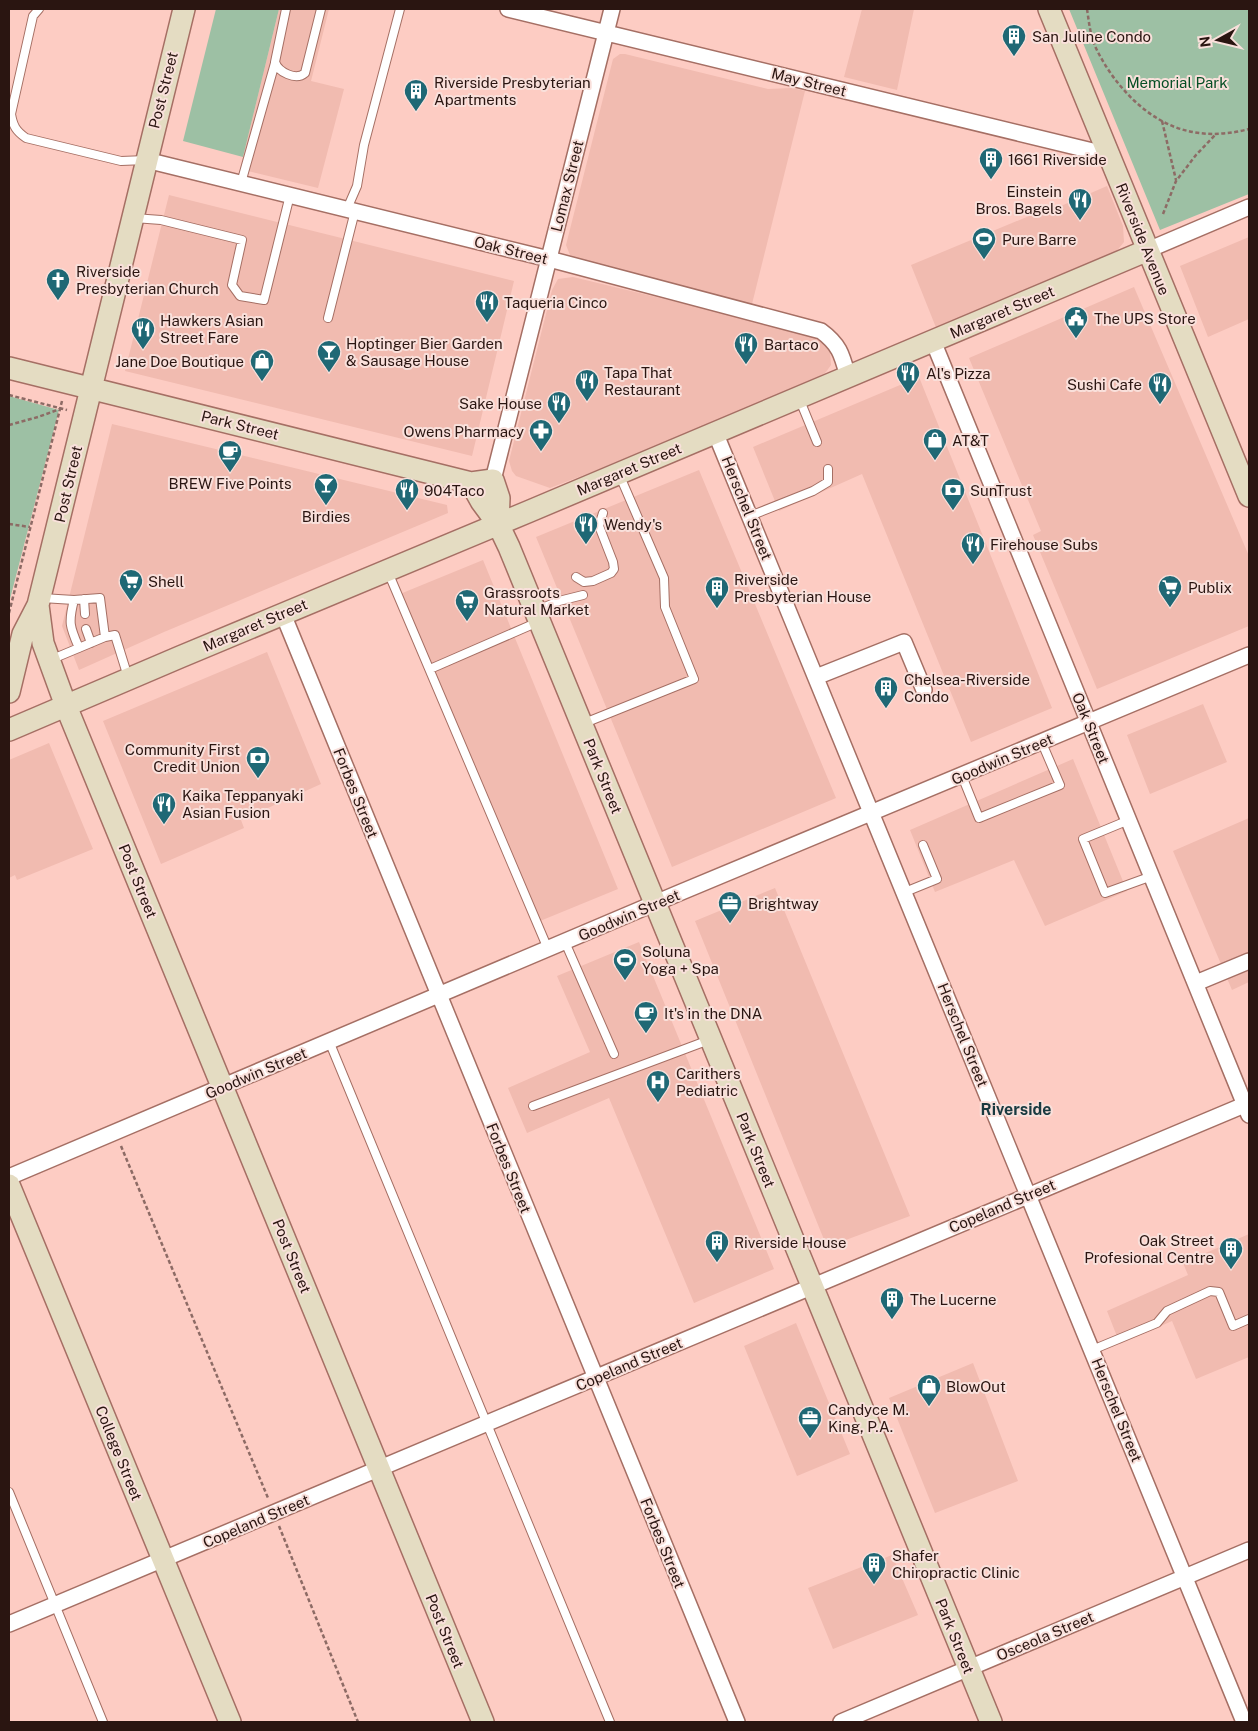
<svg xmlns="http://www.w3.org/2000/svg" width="1258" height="1731" font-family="'Public Sans',sans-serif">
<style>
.built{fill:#f1bbb0}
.green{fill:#9dc0a4}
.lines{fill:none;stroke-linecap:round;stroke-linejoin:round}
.lane-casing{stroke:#a56f64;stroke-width:10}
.street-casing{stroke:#a56f64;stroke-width:18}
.secondary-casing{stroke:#a56f64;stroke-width:24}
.path{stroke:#8d6b65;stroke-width:2.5;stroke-dasharray:4 2.5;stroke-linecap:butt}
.lane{stroke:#fff;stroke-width:8}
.street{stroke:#fff;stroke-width:15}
.secondary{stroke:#e4dcc2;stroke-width:21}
.labels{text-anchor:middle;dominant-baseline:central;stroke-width:4;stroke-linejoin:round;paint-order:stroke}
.poi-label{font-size:15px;fill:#2a1511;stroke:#f9e0db;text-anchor:start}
.street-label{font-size:15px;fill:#2a1511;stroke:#f9e0db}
.park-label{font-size:15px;fill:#064f25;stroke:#f9e0db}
.neighbourhood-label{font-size:16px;font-weight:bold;fill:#193a40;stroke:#f9e0db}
</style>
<rect width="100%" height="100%" fill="#fdccc3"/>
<path class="built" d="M279,9H329L311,81L344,89L318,188L240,169Z
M862,9H914L897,90L844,77Z
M620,54H625L768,89L792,88L805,91L752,304L580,260L570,255L566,245L613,59Z
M1107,186L1123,226L1124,242L1115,253L937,330L911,265L1046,209L1047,212Z
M169,195L514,281L472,456L125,371Z
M1249,237V319L1208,337L1180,266Z
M573,277L806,333L827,346L830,351L831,365L826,372L818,378L597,470L550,488L516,476L512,471L509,461L552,290L558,279Z
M1134,287L1249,556V626L1097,689L1033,535L1041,531L969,358Z
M919,377L1052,708L971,742L862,474L779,511L753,447Z
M112,424L447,505L448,513L164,632L79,670L62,626Z
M699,470L836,798L672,867L536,537Z
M483,560L618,889L540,921L400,594Z
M267,652L321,784L241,820L244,828L161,864L103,721Z
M1203,704L1227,762L1150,794L1127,735Z
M49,743L93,849L17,880L15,875L9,878V760Z
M1073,759L1127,891L1045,926L1014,860L935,892L910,830Z
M1249,818V982L1232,990L1173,851Z
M775,888L910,1216L827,1247L695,921Z
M639,942L774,1269L694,1303L609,1098L527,1133L508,1088L590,1052L557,976Z
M1249,1234V1357L1196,1379L1172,1321L1120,1344L1107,1311L1188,1275L1183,1263Z
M796,1323L850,1454L797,1476L744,1346Z
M973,1363L1018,1481L935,1513L889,1398Z
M892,1555L918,1615L833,1649L808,1588Z"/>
<path class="green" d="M216,9H279L243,157L183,141Z
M1069,9H1249V194L1160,230Z
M9,396L59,410L9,603Z"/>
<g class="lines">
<g class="lane-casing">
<path id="lane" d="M39,9L33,16L11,114C13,126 16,131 26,138L121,161L146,160
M286,9L275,62C278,72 296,81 305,73L321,9
M241,183L275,63
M347,209L357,186L364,145L400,9
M134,218L161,220L242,240L232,285L240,296L264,300L290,195
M328,318L355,211
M799,398L817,442
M750,516L813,491L828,482V469
M388,572L548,949
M576,577L584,582L593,581L611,573L614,569L613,562L599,526L603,513
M42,598L74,600
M84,599L85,614
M535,611L559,601L583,595
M86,629L91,643
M79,648C70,627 68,623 74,600L100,598L105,637
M50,660L105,637L115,635L128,677
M430,669L538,622
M582,724L694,679L665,607L664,578L619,474
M962,776L979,818L1060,785L1042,743
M1129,820L1083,839L1105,893L1152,876
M905,892L937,879L923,845
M565,942L614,1054
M329,1041L610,1722
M533,1106L709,1040
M1092,1350L1157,1323L1167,1311L1210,1291L1219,1292L1233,1326L1249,1319
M9,1492L103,1722"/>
</g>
<g class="street-casing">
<path id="street" d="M508,9L1109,155
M146,160L549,259L821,331C840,345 842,355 848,377
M1148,250L1249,207
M933,341L1249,1115
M715,432L1244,1722
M493,480L612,9
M283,614L737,1722
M816,677L904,642L924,690
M1196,983L1249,961
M9,1177L679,893L1249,655
M9,1624L1249,1103
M841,1722L1249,1550"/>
</g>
<g class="secondary-casing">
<path id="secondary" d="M184,9L38,605L43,643L66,706L483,1722
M1049,9L1249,496
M9,368L471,483L493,480L499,498L498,524
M471,483L481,501L498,524L509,547L991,1722
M9,692L23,634L38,605
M9,730L180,657L530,511L1148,250
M9,1185L230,1722"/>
</g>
<path class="path" d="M1087,9C1089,22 1090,34 1095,46C1112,83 1147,122 1188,131C1208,136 1230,134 1249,129
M1162,121L1176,180
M1163,214L1176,181L1196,155L1216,134
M9,395L67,410
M9,425L38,417L60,409
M9,524L30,527
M9,613L62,401
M121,1146L268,1498
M279,1526L358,1722"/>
<use href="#lane" class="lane"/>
<use href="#street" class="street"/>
<use href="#secondary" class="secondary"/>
</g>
<defs>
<g id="building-pin" transform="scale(1.25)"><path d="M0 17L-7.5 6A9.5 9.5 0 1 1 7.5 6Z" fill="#1f6875" stroke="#f9e0db"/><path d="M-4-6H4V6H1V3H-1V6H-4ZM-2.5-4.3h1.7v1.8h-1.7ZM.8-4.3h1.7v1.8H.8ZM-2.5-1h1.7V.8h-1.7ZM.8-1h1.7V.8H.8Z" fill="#fff"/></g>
<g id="restaurant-pin" transform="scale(1.25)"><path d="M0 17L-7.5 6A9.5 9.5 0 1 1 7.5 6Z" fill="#1f6875" stroke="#f9e0db"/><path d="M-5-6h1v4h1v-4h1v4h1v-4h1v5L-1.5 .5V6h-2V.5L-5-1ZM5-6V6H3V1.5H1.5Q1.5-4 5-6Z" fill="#fff"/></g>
<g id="stadium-pin" transform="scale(1.25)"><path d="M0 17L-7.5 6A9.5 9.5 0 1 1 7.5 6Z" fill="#1f6875" stroke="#f9e0db"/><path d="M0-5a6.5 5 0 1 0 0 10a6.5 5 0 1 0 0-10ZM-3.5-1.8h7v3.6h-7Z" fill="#fff"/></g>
<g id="church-pin" transform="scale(1.25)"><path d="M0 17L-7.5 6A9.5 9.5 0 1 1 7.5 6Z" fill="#1f6875" stroke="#f9e0db"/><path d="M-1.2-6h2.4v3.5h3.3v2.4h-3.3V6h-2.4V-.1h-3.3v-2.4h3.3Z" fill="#fff"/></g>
<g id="civic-pin" transform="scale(1.25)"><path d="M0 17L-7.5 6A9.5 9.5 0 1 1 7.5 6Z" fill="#1f6875" stroke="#f9e0db"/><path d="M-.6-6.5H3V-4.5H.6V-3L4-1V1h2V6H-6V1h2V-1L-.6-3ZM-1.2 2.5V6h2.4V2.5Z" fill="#fff"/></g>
<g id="bar-pin" transform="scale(1.25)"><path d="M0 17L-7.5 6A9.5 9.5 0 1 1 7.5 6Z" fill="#1f6875" stroke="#f9e0db"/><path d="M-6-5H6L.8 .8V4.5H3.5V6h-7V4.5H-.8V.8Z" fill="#fff"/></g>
<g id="shop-pin" transform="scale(1.25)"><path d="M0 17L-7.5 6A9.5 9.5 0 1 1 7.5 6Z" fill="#1f6875" stroke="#f9e0db"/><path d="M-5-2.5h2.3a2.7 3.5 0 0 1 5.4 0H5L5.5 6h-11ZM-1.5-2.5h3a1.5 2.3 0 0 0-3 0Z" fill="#fff"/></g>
<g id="pharmacy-pin" transform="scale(1.25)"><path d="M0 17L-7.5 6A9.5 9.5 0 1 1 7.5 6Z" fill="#1f6875" stroke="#f9e0db"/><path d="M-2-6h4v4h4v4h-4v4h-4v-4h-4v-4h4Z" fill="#fff"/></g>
<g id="cafe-pin" transform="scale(1.25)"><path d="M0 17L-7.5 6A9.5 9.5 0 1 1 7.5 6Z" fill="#1f6875" stroke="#f9e0db"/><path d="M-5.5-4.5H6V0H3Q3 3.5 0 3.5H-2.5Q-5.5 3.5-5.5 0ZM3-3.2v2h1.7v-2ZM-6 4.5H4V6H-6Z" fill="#fff"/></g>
<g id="bank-pin" transform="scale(1.25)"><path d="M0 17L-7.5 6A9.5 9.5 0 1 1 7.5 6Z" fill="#1f6875" stroke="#f9e0db"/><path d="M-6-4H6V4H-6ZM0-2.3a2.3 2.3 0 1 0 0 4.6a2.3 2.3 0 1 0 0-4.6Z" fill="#fff"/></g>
<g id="supermarket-pin" transform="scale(1.25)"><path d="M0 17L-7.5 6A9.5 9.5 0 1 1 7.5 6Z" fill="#1f6875" stroke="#f9e0db"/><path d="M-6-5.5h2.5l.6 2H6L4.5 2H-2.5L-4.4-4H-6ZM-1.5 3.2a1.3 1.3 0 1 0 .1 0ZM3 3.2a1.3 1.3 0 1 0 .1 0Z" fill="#fff"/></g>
<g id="office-pin" transform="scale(1.25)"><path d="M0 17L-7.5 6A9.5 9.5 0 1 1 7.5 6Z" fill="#1f6875" stroke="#f9e0db"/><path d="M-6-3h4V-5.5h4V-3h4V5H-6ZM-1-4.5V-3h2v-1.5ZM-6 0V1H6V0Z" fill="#fff"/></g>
<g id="hospital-pin" transform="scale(1.25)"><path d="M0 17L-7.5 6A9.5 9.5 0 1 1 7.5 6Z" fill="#1f6875" stroke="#f9e0db"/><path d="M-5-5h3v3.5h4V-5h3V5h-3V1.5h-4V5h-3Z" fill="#fff"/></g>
</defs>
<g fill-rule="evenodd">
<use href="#building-pin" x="1014" y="36"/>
<use href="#building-pin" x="416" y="91"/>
<use href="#building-pin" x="991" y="159"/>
<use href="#restaurant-pin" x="1080" y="200"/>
<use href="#stadium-pin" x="984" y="239"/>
<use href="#church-pin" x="58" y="280"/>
<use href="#restaurant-pin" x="487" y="302"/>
<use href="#civic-pin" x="1076" y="318"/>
<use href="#restaurant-pin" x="143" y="329"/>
<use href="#restaurant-pin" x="746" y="344"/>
<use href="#bar-pin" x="329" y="352"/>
<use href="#shop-pin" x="262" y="361"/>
<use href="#restaurant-pin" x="908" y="373"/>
<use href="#restaurant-pin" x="587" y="381"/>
<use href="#restaurant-pin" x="1160" y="384"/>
<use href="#restaurant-pin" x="559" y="403"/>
<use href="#pharmacy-pin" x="541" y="431"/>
<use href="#shop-pin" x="935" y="440"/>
<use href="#cafe-pin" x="230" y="452"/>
<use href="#bar-pin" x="326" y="485"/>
<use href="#restaurant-pin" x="407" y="490"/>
<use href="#bank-pin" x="953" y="490"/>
<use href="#restaurant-pin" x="586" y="524"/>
<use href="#restaurant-pin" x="973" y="544"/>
<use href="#supermarket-pin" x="131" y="581"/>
<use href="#supermarket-pin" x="1170" y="587"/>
<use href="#building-pin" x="717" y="588"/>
<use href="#supermarket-pin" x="467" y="601"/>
<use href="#building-pin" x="886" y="688"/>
<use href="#bank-pin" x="258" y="758"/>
<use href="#restaurant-pin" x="164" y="804"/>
<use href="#office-pin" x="730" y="903"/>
<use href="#stadium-pin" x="625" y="960"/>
<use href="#cafe-pin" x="646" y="1013"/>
<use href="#hospital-pin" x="658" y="1082"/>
<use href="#building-pin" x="717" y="1242"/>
<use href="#building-pin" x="1231" y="1249"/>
<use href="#building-pin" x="892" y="1299"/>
<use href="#shop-pin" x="929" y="1386"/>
<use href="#office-pin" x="810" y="1418"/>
<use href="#building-pin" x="874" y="1564"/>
</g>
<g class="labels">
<g class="poi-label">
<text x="1032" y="36">San Juline Condo</text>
<text x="434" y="82">Riverside Presbyterian<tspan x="434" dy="17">Apartments</tspan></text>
<text x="1008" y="159">1661 Riverside</text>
<text x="1062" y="191" text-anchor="end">Einstein<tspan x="1062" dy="17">Bros. Bagels</tspan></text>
<text x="1002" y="239">Pure Barre</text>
<text x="76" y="271">Riverside<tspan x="76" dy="17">Presbyterian Church</tspan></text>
<text x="504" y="302">Taqueria Cinco</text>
<text x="1094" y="318">The UPS Store</text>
<text x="160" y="320">Hawkers Asian<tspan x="160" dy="17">Street Fare</tspan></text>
<text x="346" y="343">Hoptinger Bier Garden<tspan x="346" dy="17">&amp; Sausage House</tspan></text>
<text x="764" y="344">Bartaco</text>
<text x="244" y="361" text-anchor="end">Jane Doe Boutique</text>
<text x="604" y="372">Tapa That<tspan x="604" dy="17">Restaurant</tspan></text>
<text x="926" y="373">Al's Pizza</text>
<text x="1142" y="384" text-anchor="end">Sushi Cafe</text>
<text x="542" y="403" text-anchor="end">Sake House</text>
<text x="524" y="431" text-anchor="end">Owens Pharmacy</text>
<text x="952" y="440">AT&amp;T</text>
<text x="230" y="483" text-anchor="middle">BREW Five Points</text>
<text x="424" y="490">904Taco</text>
<text x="970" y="490">SunTrust</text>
<text x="326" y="516" text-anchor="middle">Birdies</text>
<text x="604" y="524">Wendy's</text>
<text x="990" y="544">Firehouse Subs</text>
<text x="734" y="579">Riverside<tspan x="734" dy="17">Presbyterian House</tspan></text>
<text x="148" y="581">Shell</text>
<text x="1188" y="587">Publix</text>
<text x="484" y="592">Grassroots<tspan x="484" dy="17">Natural Market</tspan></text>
<text x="904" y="679">Chelsea-Riverside<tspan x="904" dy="17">Condo</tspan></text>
<text x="240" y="749" text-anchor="end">Community First<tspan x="240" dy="17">Credit Union</tspan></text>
<text x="182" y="795">Kaika Teppanyaki<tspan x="182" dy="17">Asian Fusion</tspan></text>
<text x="748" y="903">Brightway</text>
<text x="642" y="951">Soluna<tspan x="642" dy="17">Yoga + Spa</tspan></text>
<text x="664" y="1013">It's in the DNA</text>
<text x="676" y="1073">Carithers<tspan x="676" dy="17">Pediatric</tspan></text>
<text x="1214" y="1240" text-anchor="end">Oak Street<tspan x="1214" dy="17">Profesional Centre</tspan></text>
<text x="734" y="1242">Riverside House</text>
<text x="910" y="1299">The Lucerne</text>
<text x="946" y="1386">BlowOut</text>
<text x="828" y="1409">Candyce M.<tspan x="828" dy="17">King, P.A.</tspan></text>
<text x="892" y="1555">Shafer<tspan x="892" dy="17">Chiropractic Clinic</tspan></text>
</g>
<g class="street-label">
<text transform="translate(809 82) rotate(14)">May Street</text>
<text transform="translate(163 90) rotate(-76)">Post Street</text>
<text transform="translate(567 186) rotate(-76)">Lomax Street</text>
<text transform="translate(1143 239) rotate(68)">Riverside Avenue</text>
<text transform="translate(511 250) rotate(14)">Oak Street</text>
<text transform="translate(1002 312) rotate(-23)">Margaret Street</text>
<text transform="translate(240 425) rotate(14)">Park Street</text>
<text transform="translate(629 469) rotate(-23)">Margaret Street</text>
<text transform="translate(68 484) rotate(-77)">Post Street</text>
<text transform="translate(747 508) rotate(68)">Herschel Street</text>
<text transform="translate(255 625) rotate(-23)">Margaret Street</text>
<text transform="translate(1091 728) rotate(68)">Oak Street</text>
<text transform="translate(1002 759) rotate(-23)">Goodwin Street</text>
<text transform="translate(603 776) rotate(68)">Park Street</text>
<text transform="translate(356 793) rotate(68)">Forbes Street</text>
<text transform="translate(138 881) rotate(68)">Post Street</text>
<text transform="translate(629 915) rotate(-23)">Goodwin Street</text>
<text transform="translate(963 1035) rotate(68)">Herschel Street</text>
<text transform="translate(256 1073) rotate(-23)">Goodwin Street</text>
<text transform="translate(756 1150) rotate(68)">Park Street</text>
<text transform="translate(509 1168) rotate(68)">Forbes Street</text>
<text transform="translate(1002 1206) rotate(-23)">Copeland Street</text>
<text transform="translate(292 1256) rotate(68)">Post Street</text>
<text transform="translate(629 1364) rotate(-23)">Copeland Street</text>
<text transform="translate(1117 1410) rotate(68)">Herschel Street</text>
<text transform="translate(119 1453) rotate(68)">College Street</text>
<text transform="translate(256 1521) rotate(-23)">Copeland Street</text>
<text transform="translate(663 1543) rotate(68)">Forbes Street</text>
<text transform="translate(445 1631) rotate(68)">Post Street</text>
<text transform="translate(955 1636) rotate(68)">Park Street</text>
<text transform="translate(1045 1636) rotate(-23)">Osceola Street</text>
</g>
<g class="park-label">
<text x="1177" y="82">Memorial Park</text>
</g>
<g class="neighbourhood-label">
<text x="1016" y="1109">Riverside</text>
</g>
</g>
<rect width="1258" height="1731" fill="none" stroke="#2a1511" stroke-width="20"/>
<g transform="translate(1218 40) rotate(262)" stroke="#f9e0db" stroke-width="4" paint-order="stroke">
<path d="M0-4L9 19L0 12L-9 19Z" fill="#2a1511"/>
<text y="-8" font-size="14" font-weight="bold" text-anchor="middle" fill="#2a1511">N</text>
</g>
</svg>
